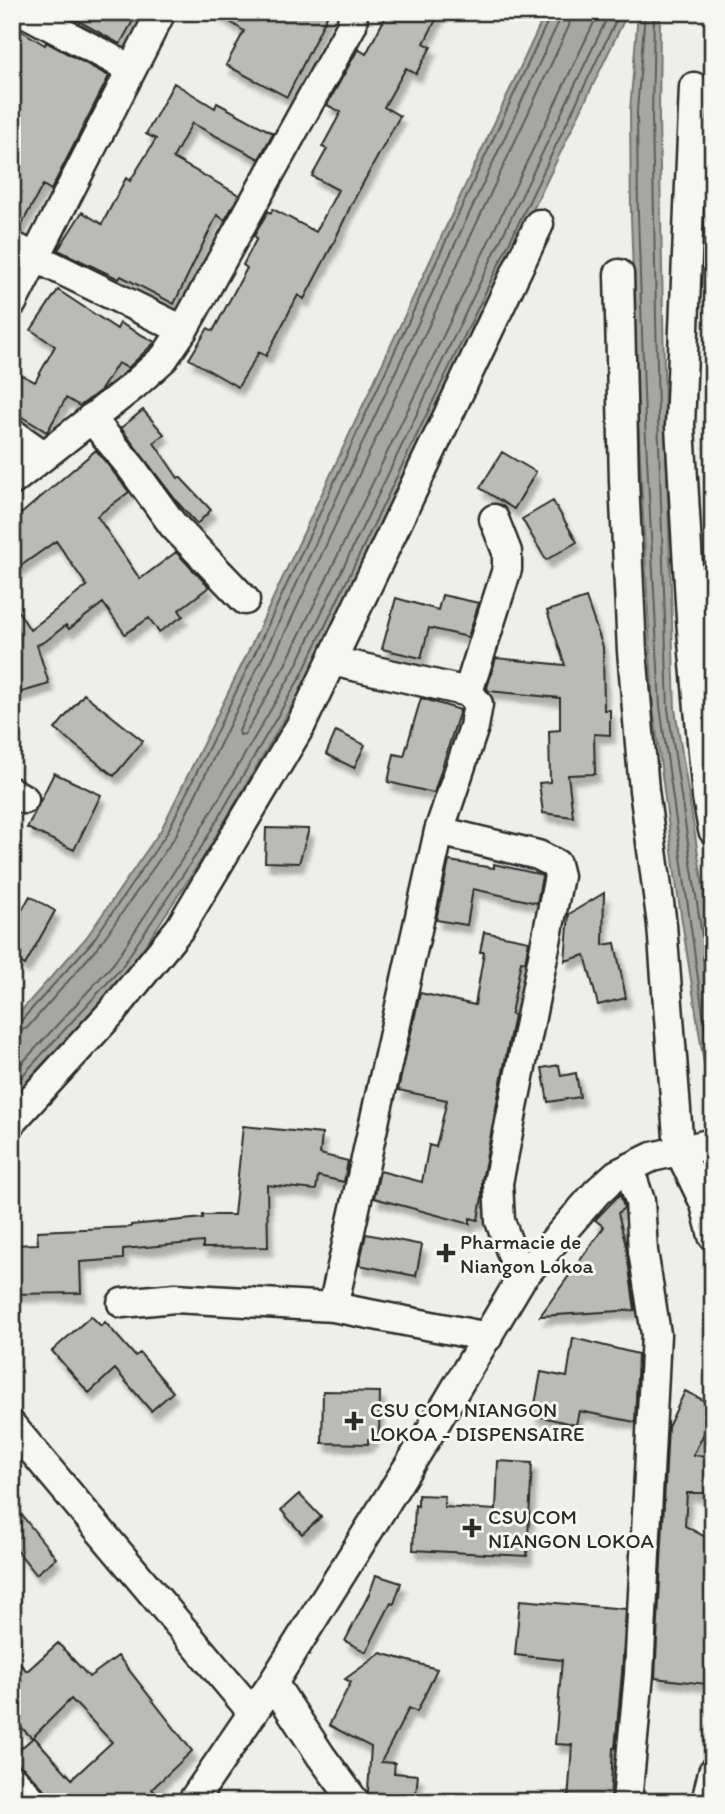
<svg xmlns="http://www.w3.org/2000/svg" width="725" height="1814" font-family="Itim,sans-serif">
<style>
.water{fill:#a6a6a3;stroke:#757573;stroke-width:2}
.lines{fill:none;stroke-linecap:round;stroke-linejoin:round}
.shore{stroke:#5c5c5b;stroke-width:2}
.building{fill:#babab7;stroke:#2b2b2b;stroke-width:2;filter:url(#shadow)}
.minor-casing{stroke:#2b2b2b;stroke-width:33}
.minor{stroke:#f6f6f2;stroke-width:28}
.poi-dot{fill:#2b2b2b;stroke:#f6f6f2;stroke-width:2.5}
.labels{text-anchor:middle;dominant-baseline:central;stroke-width:6;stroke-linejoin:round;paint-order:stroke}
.poi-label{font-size:21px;fill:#2b2b2b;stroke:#f6f6f2;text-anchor:start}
</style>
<defs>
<filter id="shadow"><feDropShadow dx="4.5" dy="8" stdDeviation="2" flood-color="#0004"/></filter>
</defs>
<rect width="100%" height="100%" fill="#eeeeea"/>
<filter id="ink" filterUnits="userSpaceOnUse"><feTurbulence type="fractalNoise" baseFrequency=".0143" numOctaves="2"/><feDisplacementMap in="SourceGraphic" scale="14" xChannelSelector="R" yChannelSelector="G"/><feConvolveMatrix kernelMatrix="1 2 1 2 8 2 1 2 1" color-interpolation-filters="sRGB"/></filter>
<g filter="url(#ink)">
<path class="water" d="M546,12H628L308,678L208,850L127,973L12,1097V1021L86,938L161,830L249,650Z
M638,12H660L659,118L665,415L675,709L702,879L713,964V1122L677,889L653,707L638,420L631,216L630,111Z"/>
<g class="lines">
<path class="shore" d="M571,12L569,26L239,731L240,735L245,734L285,665L599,12
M645,12L637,111L638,216L645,420L660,706L713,1086
M654,12L652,118L658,415L668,709L702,936L706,942L713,943
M713,952H705L703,955L713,1025
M12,1025L20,1022L92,942L167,833L255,653L552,12
M12,1034L27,1028L98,947L175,837L263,656L559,21L561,12
M12,1074L114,963L194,841L294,670L610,12
M12,1087L121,968L202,846L302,674L620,12"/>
</g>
<path class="building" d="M63,12H138L120,44Z
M215,12H329L287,97L226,65L244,31Z
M388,12H440L424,43L431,47L416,74L406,68L384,107L400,116L351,205L334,242L304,299L298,295L266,356L259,352L238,387L189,359L208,328L213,331L247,268L243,265L257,238L254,236L268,211L271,213L273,209L316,232L338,190L312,176L327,149L322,147L341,112L327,105L358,49L366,54Z
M12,25L45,45L46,42L109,76L51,190L43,185L18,231L12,230Z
M174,83L215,108L217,103L273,133L259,159L192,123L173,158L239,195L225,220L217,215L174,304L121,276L119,279L58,250L82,212L102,224L126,178L130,181L156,139L146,134Z
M58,290L117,329L120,323L155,342L128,368L118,363L101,390L80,406L66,398L47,432L12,411V370L35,382L55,346L31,330Z
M143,410L164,434L154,443L178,478L180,477L211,510L197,524L178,503L121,428Z
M96,450L129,492L97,516L140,579L176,552L209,587L179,610L183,616L159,632L149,618L125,634L103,603L69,629L66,625L46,641L37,645L49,684L12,695V601L30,630L87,586L56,541L12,572V506L21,514Z
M502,452L536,472L514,509L480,488Z
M553,501L577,542L546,560L522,519Z
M442,595L479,603L468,637L429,628L421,658L382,649L396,598L438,610Z
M586,598L603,647L604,710H610V735L594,734L595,774L568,775L573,817L543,813L539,783L550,782L549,731L560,730V698L489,691L487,688L496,658L565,665L547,611Z
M84,694L143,741L114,776L55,729Z
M421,698L460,710L434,793L388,782L394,754L404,756Z
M336,731L365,745L354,768L326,754Z
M54,773L101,795L74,850L27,828Z
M266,828L309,829L299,863L265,862Z
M449,861L494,868V864L538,874L542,876L537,903L473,889L467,925L436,920Z
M604,893L603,945L615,943L626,998L598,1005L585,955L565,961L569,914Z
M30,896L55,911L25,965L12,957V928Z
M484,932L529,941L525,962L521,961L511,1014L514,1015L482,1180V1197L478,1220L470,1218V1224L374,1198L380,1171L422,1182L429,1145L436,1147L447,1100L398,1090L420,993L475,1005L484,952H480Z
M559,1065L561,1076L576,1073L580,1097L548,1102L542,1068Z
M243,1126L322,1134L320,1154L348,1161L344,1182L318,1176L316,1190L267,1185L268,1247L203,1248V1242L123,1249V1259L80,1262L81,1293L12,1294V1245L38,1244L37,1231L131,1227V1225L203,1218V1215H234Z
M620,1194L624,1208L618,1213L626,1246L635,1310L540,1316L604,1227L595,1220Z
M366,1234L422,1245L416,1276L359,1265Z
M91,1316L101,1326L105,1322L135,1356L140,1353L173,1392L151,1411L115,1369L89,1393L52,1351Z
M573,1338L638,1354L635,1422L579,1411L576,1425L533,1415L541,1372L567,1377Z
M323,1391L380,1392L379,1433H374L373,1439H368V1444L322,1443Z
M685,1391L713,1405V1416L693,1455L713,1456V1493H687L685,1526L713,1541V1658L712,1676H707L706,1684L655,1678L668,1427Z
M498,1461L532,1463L527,1556L413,1550L415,1505L418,1506V1495L445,1496L444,1507L496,1510Z
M299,1494L321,1517L302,1534L281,1510Z
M12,1503L56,1558L36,1574L12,1544Z
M376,1575L401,1583L394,1604L391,1603L366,1652L345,1641L370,1592Z
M520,1600L626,1609L622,1673L615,1748H613L610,1802H568L572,1745L555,1744L562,1660L515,1655Z
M58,1643L89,1677L118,1656L192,1751L152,1789L154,1791L143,1802H50L46,1791L24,1768L12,1763V1756L34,1737L72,1779L112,1742L71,1699L32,1738L12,1718V1656L27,1671Z
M381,1653L437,1669L417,1712L409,1708L381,1762L395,1763L394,1773L418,1775L415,1802H371L368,1791L371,1747L329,1725L351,1682L345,1679Z"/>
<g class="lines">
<g class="minor-casing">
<path id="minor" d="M24,12L131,69
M694,87L680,426L691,619L707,797L713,830
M12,246L183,330
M619,274L624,481L632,651L644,790L662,925L679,1150L705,1204L713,1236
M12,303L161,12
M91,418L131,467L173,525L245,600
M12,433L43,455
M12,481L133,386L164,358L183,330L352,25L353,12
M332,661L468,692L478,704L474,727L439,831L333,1307
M468,692L507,569V552L494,519
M12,792L24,799
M439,831L538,855L556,864L559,876L498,1183L500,1221L521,1279
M12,1121L112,1012L180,928L301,725L539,224
M122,1303L175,1298L333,1307L488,1337
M12,1426L253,1713
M273,1683L321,1756L355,1802
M12,1779L34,1802
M192,1802L273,1683L430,1432L521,1279L597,1192L617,1174L652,1157L713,1143
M627,1802L639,1674L656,1334L643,1251L640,1201L629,1168
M706,1802L713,1772"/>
</g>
<use href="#minor" class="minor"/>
</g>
</g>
<g class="poi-dot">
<path d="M442.5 1242.5h7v7h7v7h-7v7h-7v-7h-7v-7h7z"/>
<path d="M350.5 1410.5h7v7h7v7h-7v7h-7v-7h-7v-7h7z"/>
<path d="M468.5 1517.5h7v7h7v7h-7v7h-7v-7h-7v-7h7z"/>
</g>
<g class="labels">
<g class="poi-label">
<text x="460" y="1241">Pharmacie de<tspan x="460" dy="24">Niangon Lokoa</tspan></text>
<text x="370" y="1409">CSU COM NIANGON<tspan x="370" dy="24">LOKOA - DISPENSAIRE</tspan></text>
<text x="488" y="1516">CSU COM<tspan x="488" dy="24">NIANGON LOKOA</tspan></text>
</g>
</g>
<rect width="725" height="1814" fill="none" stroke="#f6f6f2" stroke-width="42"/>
<rect x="21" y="21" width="683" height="1772" fill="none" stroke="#2b2b2b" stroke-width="2.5" filter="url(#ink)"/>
</svg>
